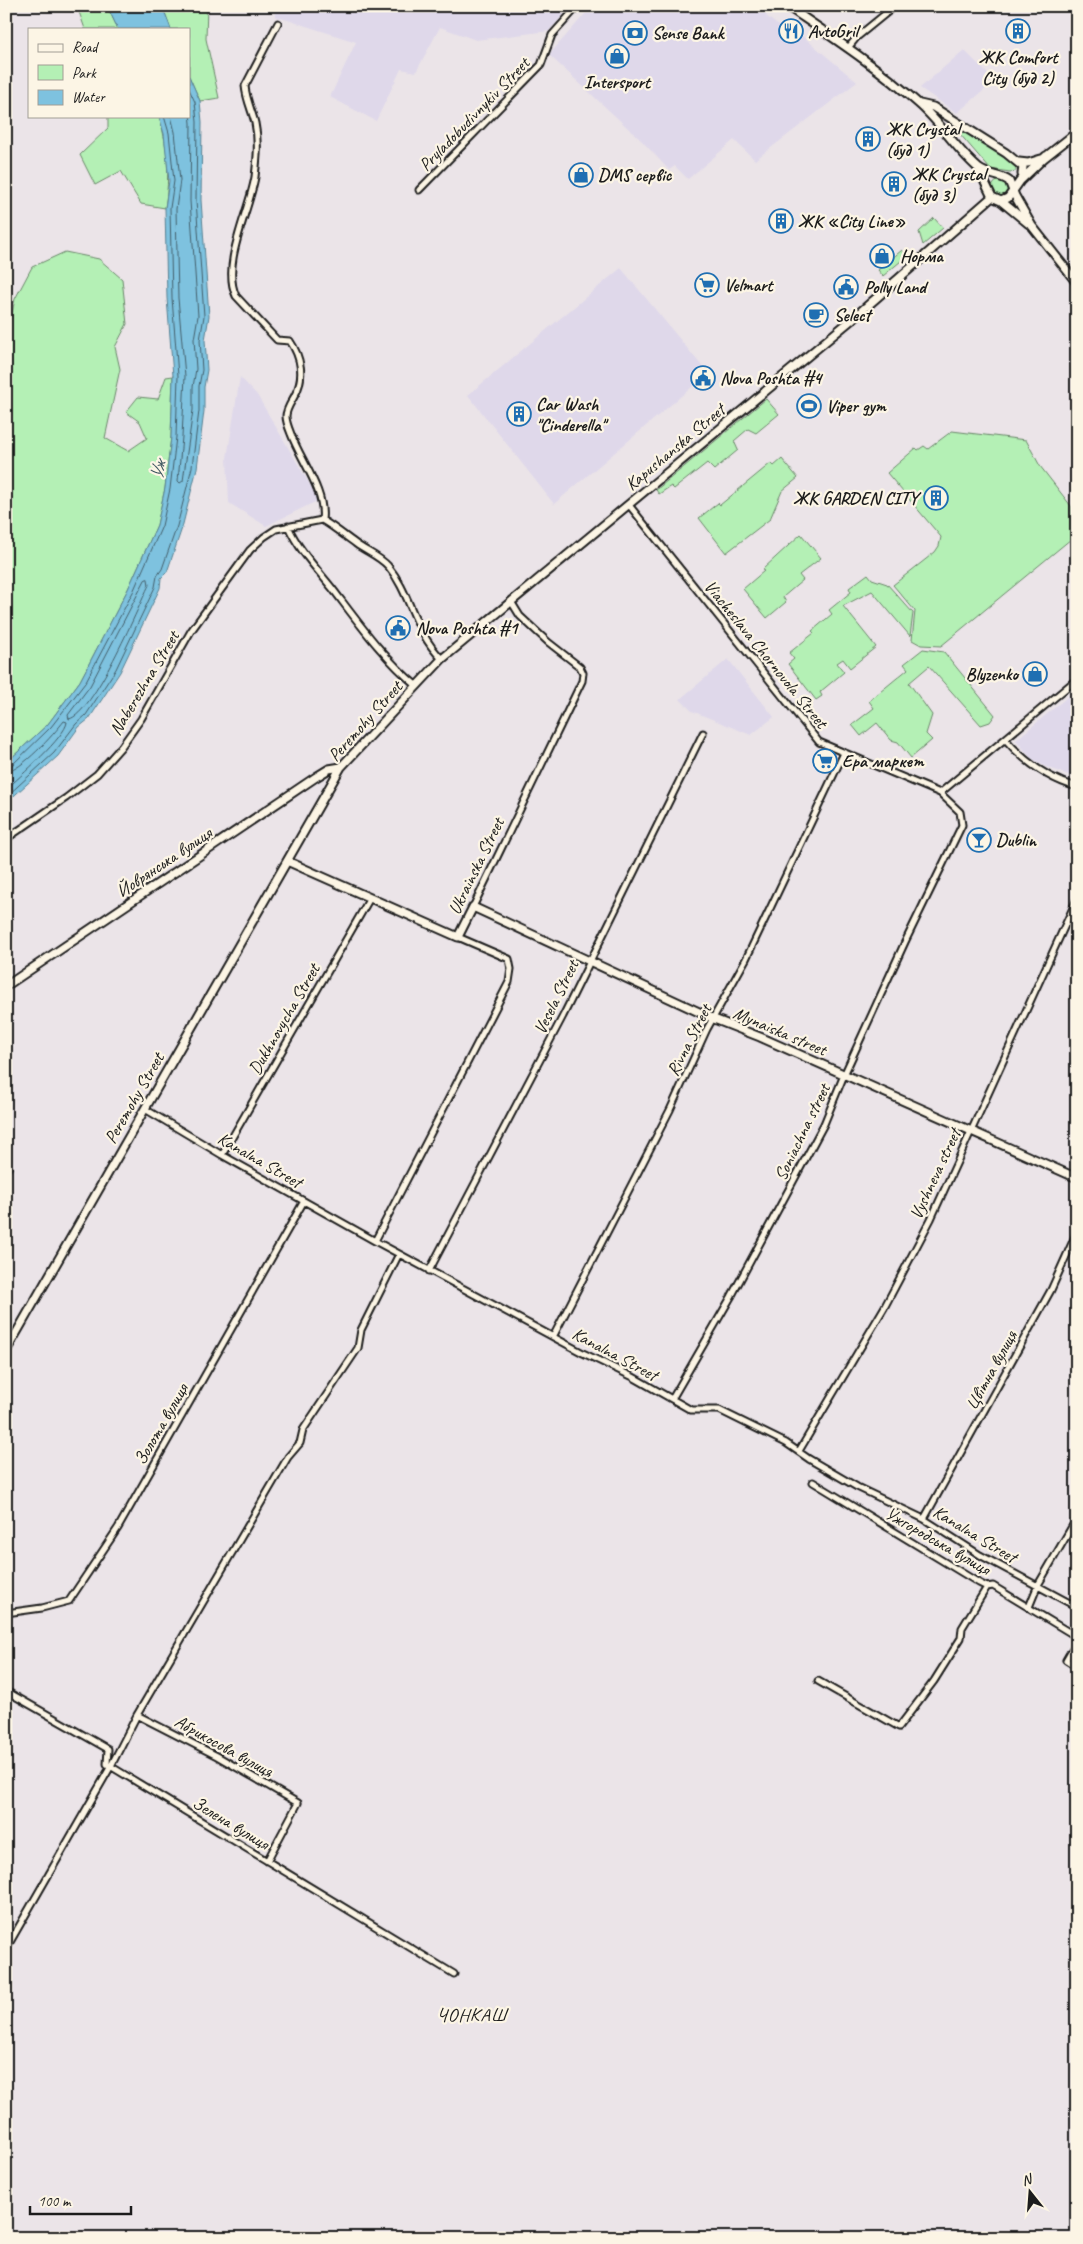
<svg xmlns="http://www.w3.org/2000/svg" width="1083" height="2244" font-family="Caveat,sans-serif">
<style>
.built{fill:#dfd8ea}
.green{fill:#b4f0b5;stroke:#688668}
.water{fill:#7ec2df;stroke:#578091}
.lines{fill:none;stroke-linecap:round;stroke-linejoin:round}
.shore{stroke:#435e6a;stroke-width:1}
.minor-casing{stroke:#1c1c1c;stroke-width:9}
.tertiary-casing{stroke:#1c1c1c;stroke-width:11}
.minor{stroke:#fcf5e5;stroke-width:5}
.tertiary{stroke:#fcf5e5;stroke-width:7}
.labels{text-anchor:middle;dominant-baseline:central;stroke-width:4.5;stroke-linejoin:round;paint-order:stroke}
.poi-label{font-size:18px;font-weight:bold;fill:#1c1c1c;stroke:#fcf5e5;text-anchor:start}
.street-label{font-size:18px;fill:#1c1c1c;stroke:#fcf5e5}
.water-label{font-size:19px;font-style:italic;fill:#3e5660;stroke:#fcf5e5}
.neighbourhood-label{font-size:19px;letter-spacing:1px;fill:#1c1c1c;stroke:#fcf5e5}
</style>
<rect width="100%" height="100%" fill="#ebe4e8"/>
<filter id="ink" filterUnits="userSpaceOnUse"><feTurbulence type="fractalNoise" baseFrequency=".02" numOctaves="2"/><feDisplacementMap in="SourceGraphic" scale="10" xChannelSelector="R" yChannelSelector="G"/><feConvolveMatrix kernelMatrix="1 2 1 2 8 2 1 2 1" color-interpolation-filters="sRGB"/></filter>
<g filter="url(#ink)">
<path class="built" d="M271,6H571L549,31L476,40L440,27L416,72L401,69L376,121L330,97L356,42L275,16V8Z
M592,6H771L766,16L795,39L800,34L857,82L755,160L734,140L688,179L675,166L669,170L642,141L549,55Z
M964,50L995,81L957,113L920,88Z
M621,268L706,371L709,369L713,374L709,377L706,375L554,504L468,395Z
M240,377L257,395L319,500L266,526L229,503L227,458Z
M728,659L774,717L751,735L692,711L680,699Z
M1077,689V778L1044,766L1031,758L1016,740Z"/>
<path class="green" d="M77,6H107L118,29H85Z
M151,6H207L206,39L219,98L200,101L189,76V29H171L165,13Z
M108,116H159C168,146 170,177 165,208L141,204L121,171L95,185L80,155L108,128Z
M947,119L1013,162L1016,165V171L1010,172L990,169Z
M992 189a9 9 0 1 1 18 0a9 9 0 1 1-18 0Z
M934,218L943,228L923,245L919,232Z
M902,250L907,256L883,276L878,270Z
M65,252L99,259L122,279L127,324L115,347L120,369L105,438L128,451L147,438L140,422L126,412L138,397L158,399L166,377L173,376L171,437L165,488L157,525L128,589L80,681L48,724L6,763V341L15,299L32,267Z
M766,399L779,414L756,433L748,429L734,441L738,450L714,470L707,463L674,489L671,486L659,494L656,490Z
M952,431L1026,440L1040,466L1071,506L1073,535L1071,539L941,646L921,645L912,640L915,611L893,585L935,552L939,546L941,537L887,473L916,448L918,450L924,446L928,449Z
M782,459L798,478L782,491L770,519L726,553L699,518L718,503L720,505L771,463L774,466Z
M801,534L821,558L799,575L803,580L783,597L786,602L767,618L743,589L764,571L763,569Z
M868,574L872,579L887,584L913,613L910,636L872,591L843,606L876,647L850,668L843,659L837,663L844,672L820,692L822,696L816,700L788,664L794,659L789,653L814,633L812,631L832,614L829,610L851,592L849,588Z
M923,649L944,652L995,715L990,722L981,725L929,666L909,683L932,715L926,734L932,740L911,758L898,742L891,740L877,723L861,736L852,725L874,708L869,701L908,669L904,664Z"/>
<path class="water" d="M107,6H151L165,13L171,29H118Z
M189,76L200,101L202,122L201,200L209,316L205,340L207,370L204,387V411L197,468L182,528L167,572L161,578L160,588L120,672L89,719L79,727L58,756L6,803V763L48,724L80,681L128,589L157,525L165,488L171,437L173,376L167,298L165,208L169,181L164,134L159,116H189Z"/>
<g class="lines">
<path class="shore" d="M171,116L175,132L180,180L176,209L178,298L185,376L182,437L178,481L180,483L183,481L193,410V387L196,369L194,339L198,316L190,201L191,123L189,104
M148,579L149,585C137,610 93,714 69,719L68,715L90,686L145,580Z
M6,766L12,765L51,727L85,683L133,592L162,526L170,489L176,437L178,376L172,298L170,208L174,181L169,133L164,116
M6,772C21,771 54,734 64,721L67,722C66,736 19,778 6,789
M6,797L54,753L76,724L86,715L116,669L155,587L157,576L162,569L177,526L192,467L199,411V386L202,370L200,340L204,316L196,200L197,122L195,102L189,89"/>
<g class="minor-casing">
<path id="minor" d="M278,23L245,86C246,99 252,111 255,123C259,141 257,159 255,177C249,212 221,264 236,296L277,340L290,341C301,357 305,377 295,395C292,401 286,409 286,416C286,422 289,429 291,434C301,461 326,492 322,520C334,527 345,536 356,544C367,552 379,556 388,566C411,594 413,630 442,659
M848,48L857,37L895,6
M419,190L541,65L552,35L578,6
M629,505L819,742L940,793L960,812L962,825L905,942L844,1075L824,1124L731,1297L672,1399
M288,526C298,549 316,568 332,588C358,622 384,659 417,686
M1005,739C1024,761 1048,779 1077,787
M940,793L1077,679
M6,839L66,798L97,774L121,747L141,719L191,631L250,550L264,537L276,529L322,520
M473,907L582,681L583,673L580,667L548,642L520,616L512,603
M145,1109L222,1155L375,1241L583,1353L633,1377L691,1410H719L786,1443L809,1459L857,1487L924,1519L980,1555L1077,1607
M222,1155L370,898
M6,1165L8,1168L6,1170
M375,1241L509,982L511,969L509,959L458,937
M429,1271L563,1016L703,733
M553,1337L670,1110L707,1029L746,959L844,753
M799,1451L884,1308L931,1219L1077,899
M813,1482L979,1583L987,1587L993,1586L1077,1637
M924,1519L1051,1290L1077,1232
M1029,1607L1038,1585L1077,1518
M6,1613L42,1608L69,1601L118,1528L304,1201
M1077,1641L1066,1660L1077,1667
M818,1681L899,1727L934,1681L961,1638L962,1628L987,1587
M6,1691L108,1749L107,1764L454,1974
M137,1715L217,1756L298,1803L267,1861
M6,1949L111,1766L137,1715L288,1457L300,1443L303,1430L358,1348L361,1330L399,1254"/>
</g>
<g class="tertiary-casing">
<path id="tertiary" d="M787,6C832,37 878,67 919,104C941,123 956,149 978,168C988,176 1000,174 1009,181L1015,196L1032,226L1077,283
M920,104L933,107L1006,153L1023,167L1022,174
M1044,158L1077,132
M1019,162L1028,163L1041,159
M979,170L992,197L1001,201L1008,198L1020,181L1046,156
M1001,201L1029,224
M287,861L458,937L473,907L714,1019L760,1037L1077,1178
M6,986L316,777L329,769L341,767
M6,1351L341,767L442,659L850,321L992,197"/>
</g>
<use href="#minor" class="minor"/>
<use href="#tertiary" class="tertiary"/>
</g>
</g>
<defs>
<g id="restaurant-ring" transform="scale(1.25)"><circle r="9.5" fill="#fcf5e5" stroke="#1f6fb2" stroke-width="1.5"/><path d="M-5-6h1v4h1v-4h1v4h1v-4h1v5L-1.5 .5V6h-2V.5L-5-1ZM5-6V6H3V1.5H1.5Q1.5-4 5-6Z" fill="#1f6fb2"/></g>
<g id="building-ring" transform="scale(1.25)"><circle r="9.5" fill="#fcf5e5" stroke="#1f6fb2" stroke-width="1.5"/><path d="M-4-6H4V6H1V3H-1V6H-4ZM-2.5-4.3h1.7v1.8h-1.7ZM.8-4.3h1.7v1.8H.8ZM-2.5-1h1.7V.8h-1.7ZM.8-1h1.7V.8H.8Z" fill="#1f6fb2"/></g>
<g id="bank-ring" transform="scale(1.25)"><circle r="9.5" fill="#fcf5e5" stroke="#1f6fb2" stroke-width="1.5"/><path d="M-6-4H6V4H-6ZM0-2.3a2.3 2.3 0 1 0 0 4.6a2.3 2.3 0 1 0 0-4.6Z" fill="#1f6fb2"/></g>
<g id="shop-ring" transform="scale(1.25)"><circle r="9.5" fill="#fcf5e5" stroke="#1f6fb2" stroke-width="1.5"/><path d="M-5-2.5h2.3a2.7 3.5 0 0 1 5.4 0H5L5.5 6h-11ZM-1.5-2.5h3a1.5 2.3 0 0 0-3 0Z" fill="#1f6fb2"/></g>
<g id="supermarket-ring" transform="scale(1.25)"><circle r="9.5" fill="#fcf5e5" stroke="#1f6fb2" stroke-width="1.5"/><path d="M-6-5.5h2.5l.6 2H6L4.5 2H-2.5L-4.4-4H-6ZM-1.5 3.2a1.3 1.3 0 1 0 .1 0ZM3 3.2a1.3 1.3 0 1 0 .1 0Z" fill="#1f6fb2"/></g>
<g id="civic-ring" transform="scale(1.25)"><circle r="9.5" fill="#fcf5e5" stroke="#1f6fb2" stroke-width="1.5"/><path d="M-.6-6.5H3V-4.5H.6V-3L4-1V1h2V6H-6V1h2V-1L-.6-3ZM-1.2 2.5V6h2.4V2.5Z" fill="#1f6fb2"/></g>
<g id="cafe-ring" transform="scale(1.25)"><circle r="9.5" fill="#fcf5e5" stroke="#1f6fb2" stroke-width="1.5"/><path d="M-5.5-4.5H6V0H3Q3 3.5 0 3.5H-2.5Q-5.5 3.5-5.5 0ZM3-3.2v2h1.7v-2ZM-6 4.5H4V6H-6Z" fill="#1f6fb2"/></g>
<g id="stadium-ring" transform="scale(1.25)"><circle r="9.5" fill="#fcf5e5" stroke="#1f6fb2" stroke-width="1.5"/><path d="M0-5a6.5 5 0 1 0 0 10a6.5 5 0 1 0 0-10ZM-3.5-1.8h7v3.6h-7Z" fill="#1f6fb2"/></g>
<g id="bar-ring" transform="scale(1.25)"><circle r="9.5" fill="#fcf5e5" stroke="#1f6fb2" stroke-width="1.5"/><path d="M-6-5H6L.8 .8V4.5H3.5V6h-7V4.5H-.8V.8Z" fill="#1f6fb2"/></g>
</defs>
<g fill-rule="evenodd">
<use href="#restaurant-ring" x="791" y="31"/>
<use href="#building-ring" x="1018" y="31"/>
<use href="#bank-ring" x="635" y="33"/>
<use href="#shop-ring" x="617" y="56"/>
<use href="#building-ring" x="868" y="139"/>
<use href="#shop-ring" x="581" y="175"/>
<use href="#building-ring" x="894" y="184"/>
<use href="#building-ring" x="781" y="221"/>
<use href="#shop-ring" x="882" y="256"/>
<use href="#supermarket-ring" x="707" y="285"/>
<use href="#civic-ring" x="846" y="287"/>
<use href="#cafe-ring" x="816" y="315"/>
<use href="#civic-ring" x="703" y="378"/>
<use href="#stadium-ring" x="809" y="406"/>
<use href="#building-ring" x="519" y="414"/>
<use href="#building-ring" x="936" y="498"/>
<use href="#civic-ring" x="398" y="628"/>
<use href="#shop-ring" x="1035" y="674"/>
<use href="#supermarket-ring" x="825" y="761"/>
<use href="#bar-ring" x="979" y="840"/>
</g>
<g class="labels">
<g class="poi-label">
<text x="808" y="31">AvtoGril</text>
<text x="652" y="33">Sense Bank</text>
<text x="1018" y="57" text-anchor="middle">ЖК Comfort<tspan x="1018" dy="21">City (буд 2)</tspan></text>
<text x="617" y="82" text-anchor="middle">Intersport</text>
<text x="886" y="129">ЖК Crystal<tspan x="886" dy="21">(буд 1)</tspan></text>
<text x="912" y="174">ЖК Crystal<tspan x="912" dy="21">(буд 3)</tspan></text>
<text x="598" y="175">DMS сервіс</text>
<text x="798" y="221">ЖК «City Line»</text>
<text x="900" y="256">Норма</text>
<text x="724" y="285">Velmart</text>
<text x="864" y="287">Polly Land</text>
<text x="834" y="315">Select</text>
<text x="720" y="378">Nova Poshta #4</text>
<text x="536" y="404">Car Wash<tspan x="536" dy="21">"Cinderella"</tspan></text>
<text x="826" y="406">Viper gym</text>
<text x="918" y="498" text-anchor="end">ЖК GARDEN CITY</text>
<text x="416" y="628">Nova Poshta #1</text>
<text x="1018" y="674" text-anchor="end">Blyzenko</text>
<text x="842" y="761">Ера маркет</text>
<text x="996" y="840">Dublin</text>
</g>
<g class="street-label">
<text transform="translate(474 114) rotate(-46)">Pryladobudivnykiv Street</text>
<text transform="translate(675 447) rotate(-40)">Kapushanska Street</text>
<text transform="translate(766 654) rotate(51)">Viacheslava Chornovola Street</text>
<text transform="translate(144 683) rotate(-59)">Naberezhna Street</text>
<text transform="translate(365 721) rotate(-48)">Peremohy Street</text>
<text transform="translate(164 862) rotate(-34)">Йоврянська вулиця</text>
<text transform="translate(476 866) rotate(-64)">Ukrainska Street</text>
<text transform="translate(556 997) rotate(-64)">Vesela Street</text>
<text transform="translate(284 1019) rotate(-60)">Dukhnovycha Street</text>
<text transform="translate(780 1031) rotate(23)">Mynaiska street</text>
<text transform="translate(689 1040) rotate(-63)">Rivna Street</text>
<text transform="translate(134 1098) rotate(-60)">Peremohy Street</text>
<text transform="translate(802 1132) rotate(-64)">Soniachna street</text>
<text transform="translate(260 1160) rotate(30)">Kanalna Street</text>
<text transform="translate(935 1174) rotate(-65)">Vyshneva street</text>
<text transform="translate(615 1354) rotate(28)">Kanalna Street</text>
<text transform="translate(991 1370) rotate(-61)">Цвітна вулиця</text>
<text transform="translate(161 1424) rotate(-60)">Золота вулиця</text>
<text transform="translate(975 1534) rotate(31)">Kanalna Street</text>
<text transform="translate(938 1541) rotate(30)">Ужгородська вулиця</text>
<text transform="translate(224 1746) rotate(29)">Абрикосова вулиця</text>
<text transform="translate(231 1823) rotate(31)">Зелена вулиця</text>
</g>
<g class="water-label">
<text transform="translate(158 470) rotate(-80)">Уж</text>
</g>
<g class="neighbourhood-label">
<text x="472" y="2015">ЧОНКАШ</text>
</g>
</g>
<rect width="1083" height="2244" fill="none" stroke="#fcf5e5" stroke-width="25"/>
<rect x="12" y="12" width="1058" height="2219" fill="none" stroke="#1c1c1c" stroke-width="2" filter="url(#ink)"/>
<rect x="28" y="28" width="162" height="90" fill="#fcf5e5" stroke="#a29e95"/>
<rect x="38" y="44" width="25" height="8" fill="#fcf5e5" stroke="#a29e95"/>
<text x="72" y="52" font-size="15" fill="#1c1c1c">Road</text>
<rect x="38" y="65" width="25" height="15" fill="#b4f0b5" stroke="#a29e95"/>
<text x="72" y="78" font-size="15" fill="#1c1c1c">Park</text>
<rect x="38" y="90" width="25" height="15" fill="#7ec2df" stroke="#a29e95"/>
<text x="72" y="102" font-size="15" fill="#1c1c1c">Water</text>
<g transform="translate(1030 2192) rotate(343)" stroke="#fcf5e5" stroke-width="4" paint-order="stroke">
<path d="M0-4L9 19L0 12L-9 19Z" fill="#1c1c1c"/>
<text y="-8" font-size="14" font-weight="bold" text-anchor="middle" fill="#1c1c1c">N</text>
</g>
<path d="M30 2206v8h101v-8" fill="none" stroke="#1c1c1c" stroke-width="2.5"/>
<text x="38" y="2206" font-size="15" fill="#1c1c1c" stroke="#fcf5e5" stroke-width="4" paint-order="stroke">100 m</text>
</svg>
